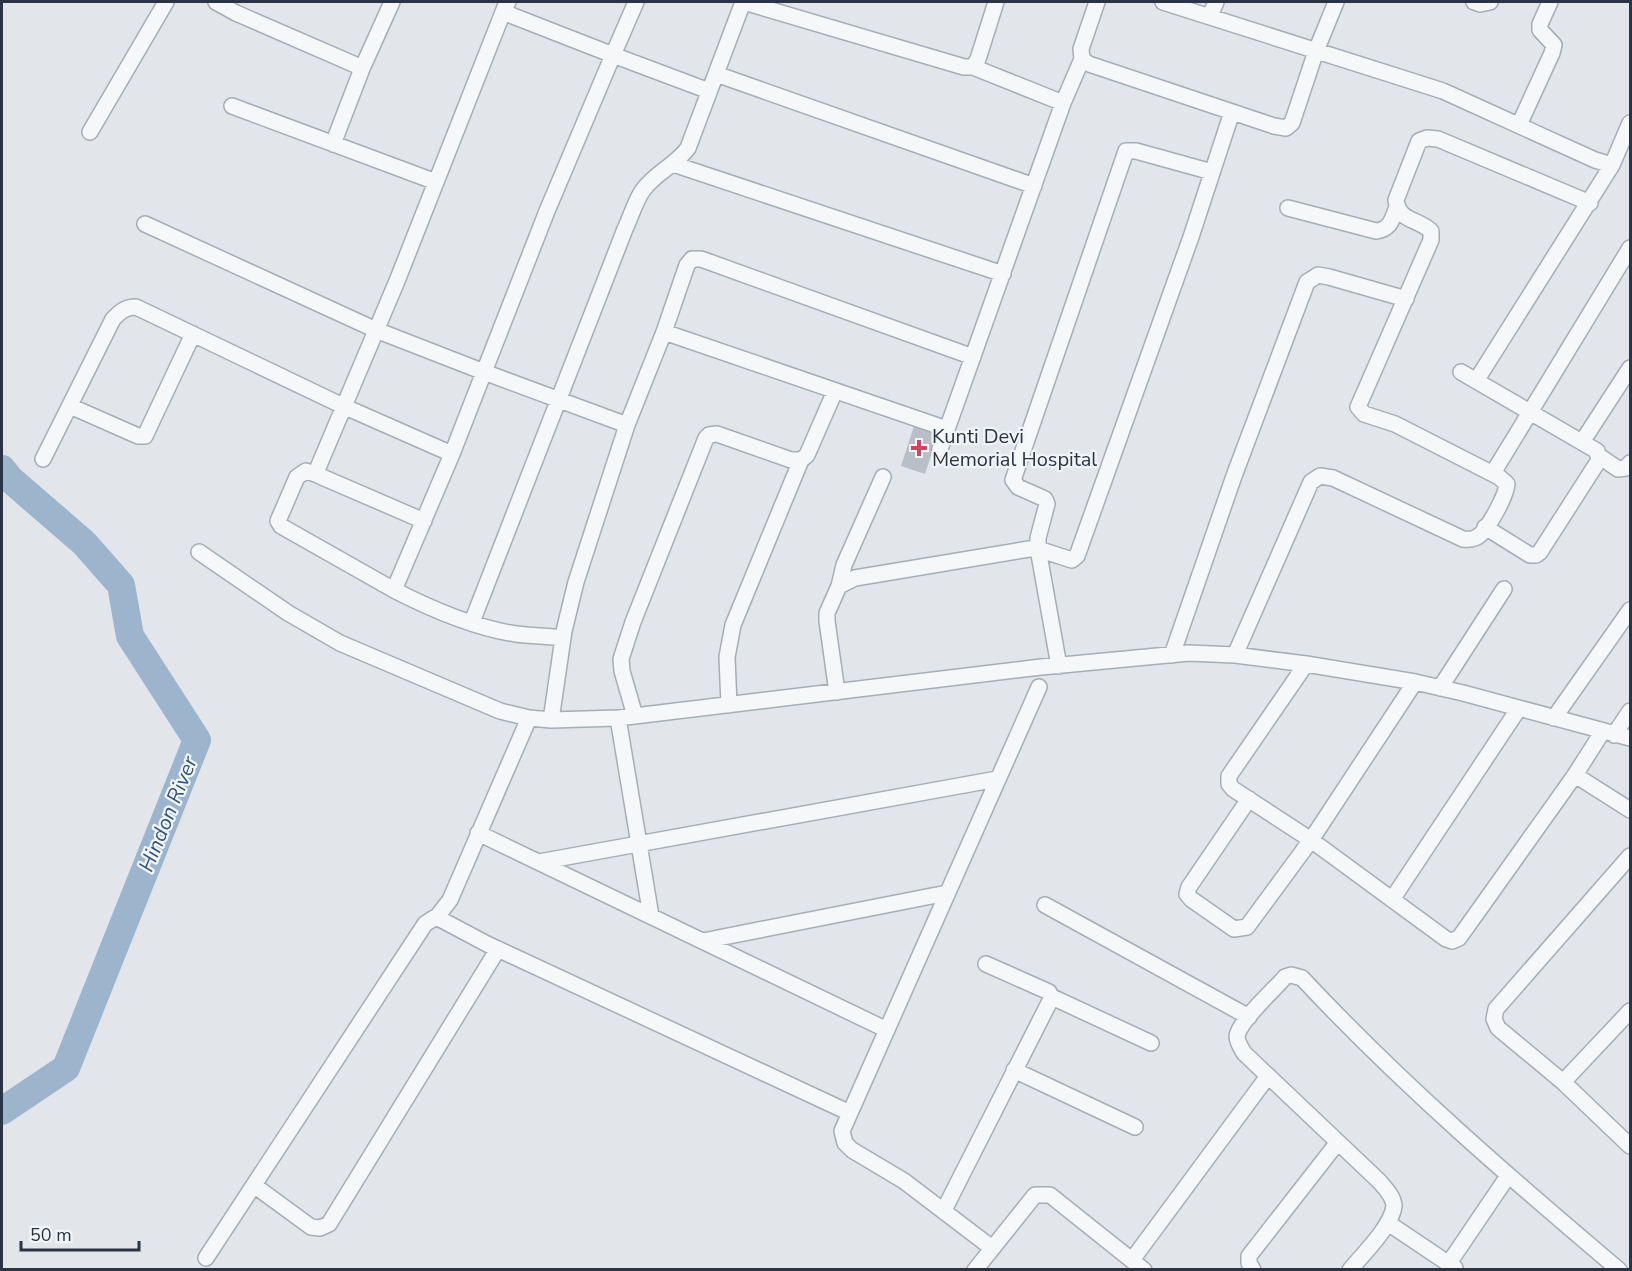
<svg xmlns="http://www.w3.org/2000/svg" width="1632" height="1271" font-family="'Nunito Sans',sans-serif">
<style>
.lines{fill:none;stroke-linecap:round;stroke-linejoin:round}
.river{stroke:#9db5cc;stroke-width:28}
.building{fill:#b9bfc9}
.minor-casing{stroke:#a7adb6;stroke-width:18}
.minor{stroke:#f5f7f9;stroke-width:15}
.poi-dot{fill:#d2455e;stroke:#f2f5f8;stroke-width:2}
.labels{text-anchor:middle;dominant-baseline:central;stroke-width:4.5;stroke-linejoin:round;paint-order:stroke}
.poi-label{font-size:20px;fill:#2a3444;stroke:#f2f5f8;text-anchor:start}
.water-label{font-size:21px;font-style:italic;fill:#325479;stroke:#f2f5f8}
</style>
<rect width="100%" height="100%" fill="#e2e6eb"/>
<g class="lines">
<path class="river" d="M2,469L10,479L84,543L121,585L130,636L197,740L66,1068L2,1111"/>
</g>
<path class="building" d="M915,423L939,431L925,474L901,466Z"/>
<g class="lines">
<g class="minor-casing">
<path id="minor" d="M216,2L236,13L358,66H363L365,62L392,2
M508,2L505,7L507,13L513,16L613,55L547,211L484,372L627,425L576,582L564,631L551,720
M636,2L613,55L709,91
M744,2L964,67H973L978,59L996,2
M1097,2L1081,49L1082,59L1089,64L1274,126L1286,128L1292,123L1316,51L1336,2
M1163,2L1443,91L1595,160L1612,165L1630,123
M1474,2L1480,4L1490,2
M1210,16L1216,2
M973,67L1063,103
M716,74L1034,186
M232,106L436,182
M1519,125L1552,53L1554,45L1540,30V24L1550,2
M90,132L166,2
M333,144L363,66
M673,164L1003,274
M1288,208L1376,231C1391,229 1392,219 1397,207
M145,224L376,330L484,372L452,454L394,590L281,526L278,521L297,477L306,471L318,475
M664,332L947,429
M1461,372L1597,451L1599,460L1540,552L1536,555H1530L1485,527
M1476,381L1612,165
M70,406L138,436H145L193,334
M627,425L664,332L687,265L692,259H701L973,357
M1582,442L1630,368
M940,449L1063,103L1082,59
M1599,456L1618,469L1626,468L1630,463
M43,459L113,319C120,312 125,307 136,307L343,406L452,454
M1493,473L1630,248
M424,521L322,477L318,475L317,470L397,281L505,7
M199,552L288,613L340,643L500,711L529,718L551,720L618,718L1041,667L1189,653L1235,655L1306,664L1415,682L1463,693L1630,738
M839,586L844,565L883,477
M394,590C431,609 475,628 516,634C532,636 547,636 563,638
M472,622L625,229C631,217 635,201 643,190C655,173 676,165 688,148L743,2
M1172,655L1234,476L1307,282L1318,275L1329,277L1406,299
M1235,655L1311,482L1320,476L1333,478L1463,539C1470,540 1476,539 1481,534C1490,525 1506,496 1507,484L1499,477L1395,424L1364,414L1358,407L1431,240V231C1417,218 1399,222 1396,200L1419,141L1427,138L1438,139L1590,203
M1306,664L1229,776V784L1233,789L1311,840L1446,939L1452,941L1459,938L1575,775L1603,731
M1059,666L1038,549V538L1047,504L1045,499L1018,487L1013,480L1126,151H1136L1212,172
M1440,688L1504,589
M837,692L827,621V613L839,586L855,578L1029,549H1038L1072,560L1077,556L1191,237L1232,112
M729,705L727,657L733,625L801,460
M635,716L622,671L621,659L633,622L706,438L709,435L717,434L791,460H801L807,455L835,391
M618,718L651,916
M1554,718L1630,610
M1614,735L1630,711
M1575,775L1630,810
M1249,799L1189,887L1187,894L1191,899L1234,929L1247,927L1311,840L1415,682
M478,833L887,1030
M1630,856L1496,1009L1494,1019L1498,1028L1563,1082L1630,1146
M539,862L997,779
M1393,898L1519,708
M1045,905L1249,1017
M436,918L450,900L529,718
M703,941L947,893
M1052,997L1151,1043
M1014,1070L1135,1127
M1563,1082L1630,1011
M255,1186L311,1227L320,1228L329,1224L498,949
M944,1210L1051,999L1049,992L986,964
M1388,1223L1455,1268
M992,1248L904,1181L852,1150L845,1143L842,1131L1039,687
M206,1258L425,924L434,918L440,919L487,944L850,1113
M1132,1260L1268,1076
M1449,1263L1508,1176
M975,1270L1035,1195H1050L1144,1270
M1253,1270L1249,1263V1256L1338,1142
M1350,1270C1363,1254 1392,1226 1394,1206C1394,1197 1385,1188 1379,1181L1244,1053C1241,1048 1237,1042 1237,1036C1240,1020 1274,990 1285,977L1291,975L1302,978C1400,1083 1509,1177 1619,1270"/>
</g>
<use href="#minor" class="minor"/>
</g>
<path class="poi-dot" d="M916 439h6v6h6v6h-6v6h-6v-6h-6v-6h6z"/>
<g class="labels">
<g class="poi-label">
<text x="932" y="436">Kunti Devi<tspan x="932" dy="23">Memorial Hospital</tspan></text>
</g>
<g class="water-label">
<text transform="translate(168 814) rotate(-68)">Hindon River</text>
</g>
</g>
<rect width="1632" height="1271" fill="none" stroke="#2a3444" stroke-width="6"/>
<path d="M21 1241v9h118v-9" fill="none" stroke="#2a3444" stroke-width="3"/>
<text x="30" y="1241" font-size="18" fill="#2a3444" stroke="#f2f5f8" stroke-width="4.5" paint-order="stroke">50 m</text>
</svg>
